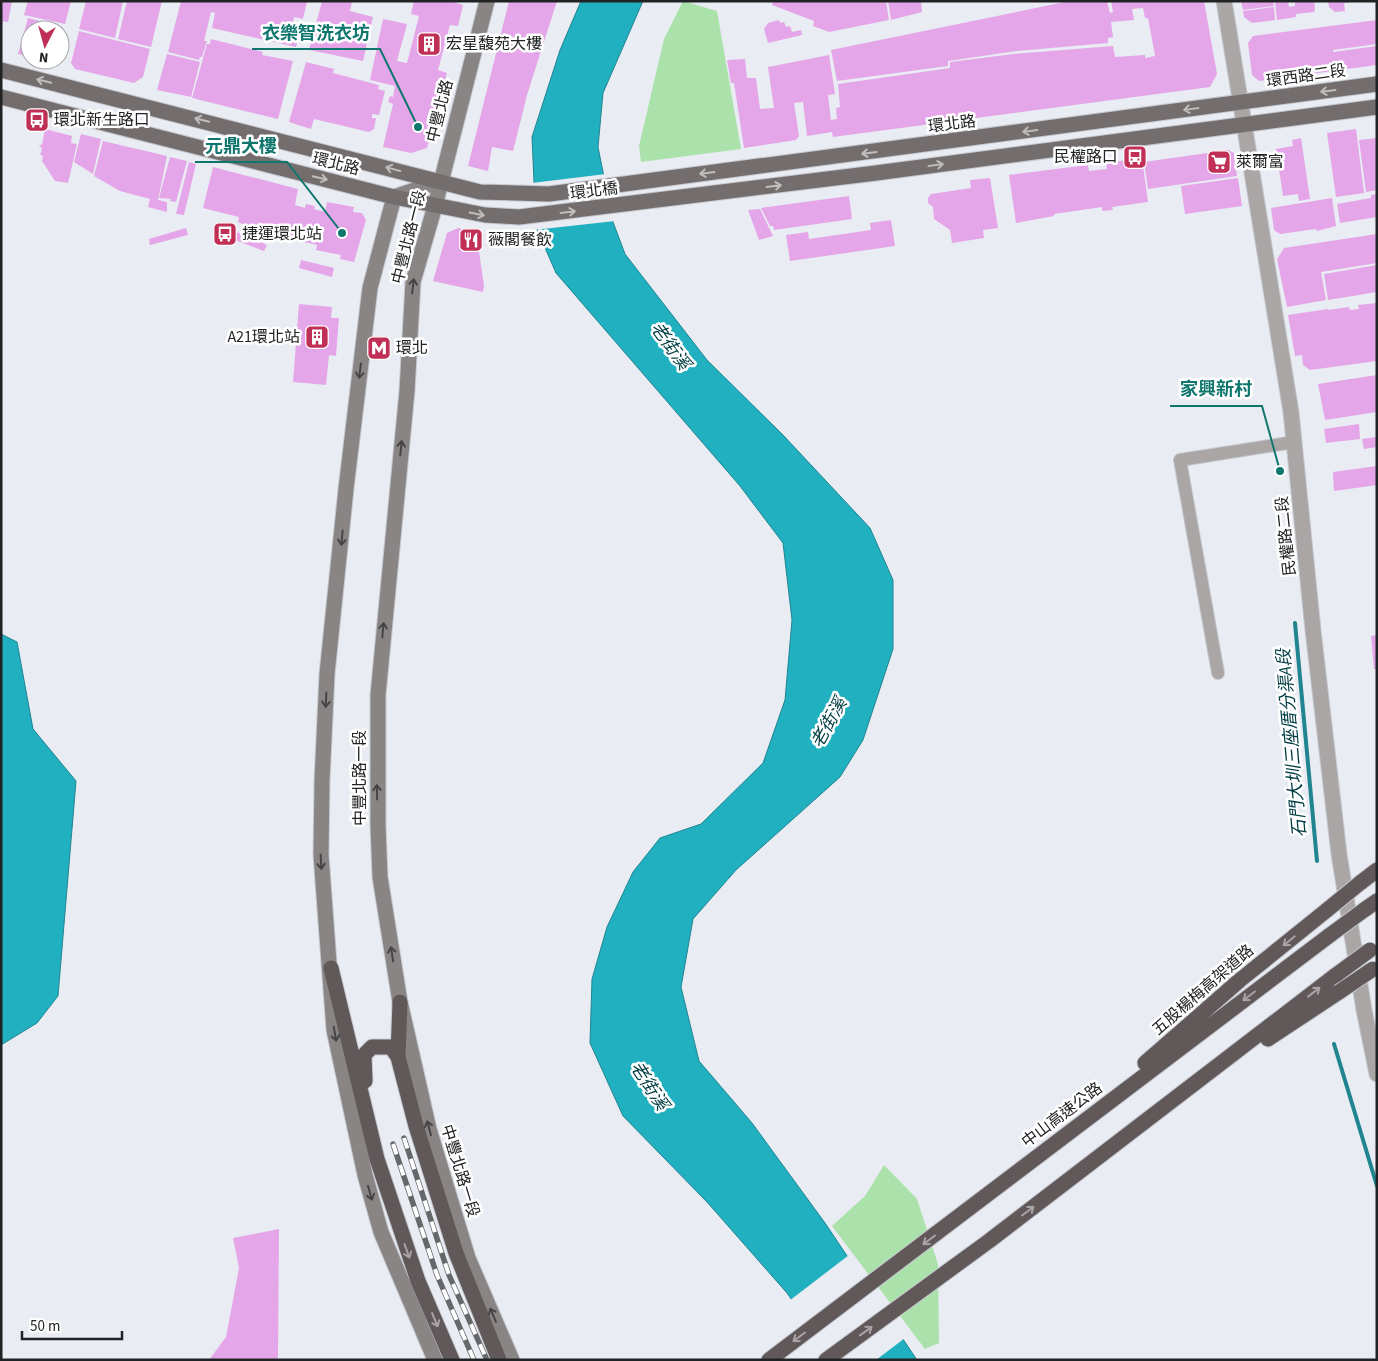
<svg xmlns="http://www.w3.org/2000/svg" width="1378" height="1361" font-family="'Source Sans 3','Noto Sans TC',sans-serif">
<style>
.green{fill:#abe1aa}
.water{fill:#20b0c0;stroke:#208591}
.pier{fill:#e9ecf3}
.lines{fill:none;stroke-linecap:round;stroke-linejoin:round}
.stream{stroke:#208591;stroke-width:4}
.building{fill:#e4a6e8}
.minor-casing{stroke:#c5c8ce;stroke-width:14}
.tertiary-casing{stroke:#c5c8ce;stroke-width:17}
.secondary-casing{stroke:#c5c8ce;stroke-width:17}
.primary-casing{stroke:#c5c8ce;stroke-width:17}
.motorway-casing{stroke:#c5c8ce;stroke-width:17}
.minor{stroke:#aaa6a6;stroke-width:12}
.tertiary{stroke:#aaa6a6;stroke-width:15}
.secondary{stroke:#8a8585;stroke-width:15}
.primary{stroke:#746d6d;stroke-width:15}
.motorway{stroke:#605859;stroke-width:15}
.rail-casing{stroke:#65676b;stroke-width:5.5}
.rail{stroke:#fff;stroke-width:4;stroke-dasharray:11;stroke-linecap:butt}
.motorway-bridge-casing{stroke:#c5c8ce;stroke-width:17;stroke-linecap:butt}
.motorway-bridge{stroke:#605859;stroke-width:15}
.oneway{stroke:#c0bdbd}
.oneway2{stroke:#464546}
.oneway3{stroke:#a8a3a4}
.labels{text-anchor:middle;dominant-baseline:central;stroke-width:5;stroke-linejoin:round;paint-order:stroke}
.poi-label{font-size:16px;fill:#212224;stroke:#fff;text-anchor:start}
.street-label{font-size:16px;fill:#212224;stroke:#fff}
.water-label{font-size:18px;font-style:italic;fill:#003d43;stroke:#fff}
.leader{fill:none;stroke:#0f766e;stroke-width:2}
.callout-dot{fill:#0f766e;stroke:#fff;stroke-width:2}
.callout-label{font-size:18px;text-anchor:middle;font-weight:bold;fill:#0f766e;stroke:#fff;stroke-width:5;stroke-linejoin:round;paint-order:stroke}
</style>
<rect width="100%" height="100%" fill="#e9ecf3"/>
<path class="green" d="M683,1L717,11L741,149L641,162L639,146L664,39Z
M884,1165L917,1199L938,1264L939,1343L925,1349L832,1226L865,1196Z"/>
<path class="water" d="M581,1H643L603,93L598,147L613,222L625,254L707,360L783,435L870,528L893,580V649L863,740L840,777L736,870L693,919L681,987L699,1061L752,1123L825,1223L917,1360H834L787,1293L707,1202L623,1116L590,1043L592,979L607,927L633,872L660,838L701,824L763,763L785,700L792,620L783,543L740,486L556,273L536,227L532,137L560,50Z
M1,634L17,642L33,729L76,781L58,996L37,1023L1,1045Z"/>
<path class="pier" d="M606,174L615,221L534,230L532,183Z
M849,1255L905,1338L876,1360H831L789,1301Z"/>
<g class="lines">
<path class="stream" d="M1295,623L1317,861
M1334,1044L1377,1186"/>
</g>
<path class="building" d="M1,1H12L8,22L3,21L2,27Z
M28,1H71L65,24L24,15Z
M86,1H123L115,38L79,29Z
M127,1H162L151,47L118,39Z
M181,1H307L303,19L294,17L293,23L302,25L296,47L212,28L215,13L211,12L204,41H207L202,57H200L199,60L168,52Z
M322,1L352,2L350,11L373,17L363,61L309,50Z
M414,1H450L463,5L458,26L450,25L438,70L447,73L427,148L411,153L383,147L393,104L388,102L390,96L393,97L395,86L370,80L383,19L407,24L397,61L407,63L419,16L411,14Z
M509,1H557L527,95L513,151L492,147L488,171L468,166Z
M773,1H886L889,20L829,32L813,26L814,21L772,5Z
M888,1H921L922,12L891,20Z
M1070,1H1107L1110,13L1113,12L1111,1H1204L1217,74L1210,87L833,137L832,132L807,136L803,102L794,103L799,136L796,140L744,148L734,83H731L727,60L745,59L747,78H756L760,109L774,108L768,67L829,55L835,94L828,95L831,120L837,119L836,108L840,107L838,84L950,68V62L1013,54L1113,46L1115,57L1145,55V58L1155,56L1148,18H1145L1143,8L1132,9L1134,20L1111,22L1113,37L1108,38V43L1017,51L948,61V66L837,81L831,50Z
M1241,1H1273L1274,6L1243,10Z
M1275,1H1288L1289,7L1295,6V1H1314L1315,9L1314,12L1296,14V17L1277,20Z
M1328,1H1349V3H1344L1345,11L1335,12L1329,7Z
M1274,7L1275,20L1252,23L1244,17L1243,11Z
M28,18L63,27L61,38L60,30H30V57L18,54Z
M779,20L780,23L784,22L786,27L790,26L792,32L801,30L802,35L768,43L764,29L768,23Z
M1377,20V44L1333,50V52L1377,46V65L1259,81L1252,75L1248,43L1253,36Z
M79,31L150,49L143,77L134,83L75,69L71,63Z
M211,39L263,52L262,55L293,61L278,119L192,98L207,44H210Z
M167,54L200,62L191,97L157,90Z
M306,62L334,69L333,73L379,85L378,89L385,91L379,115L372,114V118H376L374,129L369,132L314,119L311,129L289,122Z
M45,129L72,136L71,143L77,144L68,183L55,181L42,161L43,156L40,155L42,149L39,144L42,145Z
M1356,129L1364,193L1336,197L1327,133Z
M81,134L101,139L93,174L74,162Z
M1301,138L1310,199L1299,201L1298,194L1283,196L1276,149L1293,146L1292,140Z
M1377,138V190L1366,192L1359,140Z
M103,141L167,156L158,200L167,202V212L148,207L150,199L120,191L94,176Z
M1228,150L1234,153L1237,176L1148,189L1144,162Z
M170,157L187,161L176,202L170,201L171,199L159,198Z
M1142,158L1148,202L1112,207L1113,210L1102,211V207L1054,214V216L1016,223L1009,175L1088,165L1089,171L1097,170L1107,169L1106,163Z
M189,162L196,164L184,215L176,214Z
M213,167L298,189L295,205L305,208L306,204L315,206L314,209L325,212L327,202L354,207L353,212L362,213L366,220L354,262L340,259L341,255L316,250L317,245L263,232L238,222L239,217L203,208Z
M990,178L998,228L983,230L984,238L952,243L950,230L934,219L933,207L928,203V198L931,194L971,188L970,180Z
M1238,178L1242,206L1185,214L1181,186Z
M1377,194V217L1340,223L1337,204L1371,198V195Z
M849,196L852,219L774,230L773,226H770L761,208Z
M1332,198L1336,226L1317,231L1316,229L1280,234L1274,230L1271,208Z
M760,209L773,236L759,240L748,210Z
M891,220L895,246L790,261L786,235L808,232L809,239L871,230L870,223Z
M186,228L188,235L150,245L149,239Z
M458,228L476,231L484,286L483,292L433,281L447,233Z
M232,230L267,245L264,251L230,238Z
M1377,234V263L1321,272L1326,300L1287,307L1277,259L1284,248Z
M301,260L334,268L332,277L299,268Z
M1377,265V292L1328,300L1324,274Z
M1377,303V361L1310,370L1303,365L1302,355L1295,356L1288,315L1328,309V310L1349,307L1350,310L1359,309L1358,305Z
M299,304L332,307L331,318H339L336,356L329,355L326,385L293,382Z
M1377,375V412L1325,420L1318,384Z
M1359,424L1360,439L1326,443L1324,429Z
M1377,437V447L1364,449L1362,439Z
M1377,466V485L1334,491L1333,472Z
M1377,635V669H1374L1371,636Z
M279,1229L278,1360H209L226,1337L239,1268L233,1238Z"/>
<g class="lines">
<g class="minor-casing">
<path id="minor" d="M1218,673L1180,460L1294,442"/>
</g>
<g class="tertiary-casing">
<path id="tertiary" d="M1224,1L1291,412L1313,630L1339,854L1364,1010L1377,1074"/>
</g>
<g class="secondary-casing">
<path id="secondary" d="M487,1L435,206L413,282L407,391L378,695V825L380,877L400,1002L429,1129L468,1258L512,1360
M435,1360L381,1232L365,1175L334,1030L321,855L322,781L327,674L346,489L370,288L394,197L440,181"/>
</g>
<g class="primary-casing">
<path id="primary" d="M1,70L480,192L549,194L1377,84
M1,97L394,197L485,215L519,217L876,173L1377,107"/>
</g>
<g class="motorway-casing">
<path id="motorway" d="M1360,883L1377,870
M1364,910L1377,901
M331,968L377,1159L418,1281L452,1360
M400,1002L398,1057L416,1126L456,1253L499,1360
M1268,1039L1339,992
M1145,1063L1240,980L1327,910
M365,1081L364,1055L372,1047H391L398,1057
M769,1360L1330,935
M826,1360L989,1241L1336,975"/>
</g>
<use href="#minor" class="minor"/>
<use href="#tertiary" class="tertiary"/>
<use href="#secondary" class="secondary"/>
<use href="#primary" class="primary"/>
<use href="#motorway" class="motorway"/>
<g class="rail-casing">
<path id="rail" d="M404,1138L449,1275L487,1360
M393,1144L437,1275L474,1360"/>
</g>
<use href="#rail" class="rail"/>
<g class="motorway-bridge-casing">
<path id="motorway-bridge" d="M1327,910L1360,883
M1330,935L1364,910
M1336,975L1370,950
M1339,992L1373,969"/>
</g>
<use href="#motorway-bridge" class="motorway-bridge"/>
</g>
<defs><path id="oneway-shaft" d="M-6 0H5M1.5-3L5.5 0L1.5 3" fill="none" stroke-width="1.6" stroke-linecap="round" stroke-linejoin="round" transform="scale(1.25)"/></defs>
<g class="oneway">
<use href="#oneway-shaft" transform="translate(44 81) rotate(-166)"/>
<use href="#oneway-shaft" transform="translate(1328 91) rotate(173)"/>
<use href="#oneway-shaft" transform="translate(1191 109) rotate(172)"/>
<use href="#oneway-shaft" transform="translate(202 120) rotate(-166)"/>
<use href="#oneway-shaft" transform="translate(1030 131) rotate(172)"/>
<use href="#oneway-shaft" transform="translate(869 153) rotate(173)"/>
<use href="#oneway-shaft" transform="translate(936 165) rotate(-8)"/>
<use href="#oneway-shaft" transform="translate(393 169) rotate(-165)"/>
<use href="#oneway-shaft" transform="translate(707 173) rotate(173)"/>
<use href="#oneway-shaft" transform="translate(320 178) rotate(14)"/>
<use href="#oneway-shaft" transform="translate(774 186) rotate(-7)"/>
<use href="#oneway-shaft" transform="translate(568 212) rotate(-7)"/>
<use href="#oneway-shaft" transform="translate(477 214) rotate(11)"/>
</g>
<g class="oneway2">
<use href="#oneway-shaft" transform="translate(413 286) rotate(-83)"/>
<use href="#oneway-shaft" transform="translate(360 371) rotate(97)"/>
<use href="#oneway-shaft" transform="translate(401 448) rotate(-84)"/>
<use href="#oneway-shaft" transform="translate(342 538) rotate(95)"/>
<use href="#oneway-shaft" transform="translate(383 630) rotate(-85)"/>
<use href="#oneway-shaft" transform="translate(326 700) rotate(93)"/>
<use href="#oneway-shaft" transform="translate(377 792) rotate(-91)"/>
<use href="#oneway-shaft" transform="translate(321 862) rotate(87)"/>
<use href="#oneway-shaft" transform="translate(392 954) rotate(-99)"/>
<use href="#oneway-shaft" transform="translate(335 1034) rotate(80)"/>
<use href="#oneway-shaft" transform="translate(429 1128) rotate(-105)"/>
<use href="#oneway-shaft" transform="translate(370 1193) rotate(74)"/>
<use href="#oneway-shaft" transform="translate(493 1315) rotate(-113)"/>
</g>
<g class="oneway3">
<use href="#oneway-shaft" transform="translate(1289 941) rotate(141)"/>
<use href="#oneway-shaft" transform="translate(1314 992) rotate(-38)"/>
<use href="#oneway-shaft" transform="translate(1249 996) rotate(143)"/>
<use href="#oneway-shaft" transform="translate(1028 1211) rotate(-37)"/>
<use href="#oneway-shaft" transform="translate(929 1240) rotate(143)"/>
<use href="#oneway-shaft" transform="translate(407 1251) rotate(70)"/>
<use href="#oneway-shaft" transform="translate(435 1320) rotate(67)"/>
<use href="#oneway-shaft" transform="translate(866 1331) rotate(-36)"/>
<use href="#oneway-shaft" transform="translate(799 1337) rotate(143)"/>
</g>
<defs>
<g id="building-square" transform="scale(1.25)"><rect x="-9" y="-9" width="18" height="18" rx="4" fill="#c03056" stroke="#fff"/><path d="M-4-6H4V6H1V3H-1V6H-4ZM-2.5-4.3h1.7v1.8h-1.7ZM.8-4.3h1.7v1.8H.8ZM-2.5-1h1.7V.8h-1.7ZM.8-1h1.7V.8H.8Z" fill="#fff"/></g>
<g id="bus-square" transform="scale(1.25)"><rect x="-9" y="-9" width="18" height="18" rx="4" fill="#c03056" stroke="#fff"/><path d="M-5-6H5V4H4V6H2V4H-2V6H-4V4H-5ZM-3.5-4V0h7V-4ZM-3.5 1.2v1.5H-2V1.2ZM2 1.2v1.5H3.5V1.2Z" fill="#fff"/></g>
<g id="supermarket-square" transform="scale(1.25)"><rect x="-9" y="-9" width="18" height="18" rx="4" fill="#c03056" stroke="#fff"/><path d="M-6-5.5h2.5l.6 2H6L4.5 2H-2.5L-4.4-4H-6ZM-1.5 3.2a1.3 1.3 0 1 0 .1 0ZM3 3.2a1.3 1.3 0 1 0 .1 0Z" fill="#fff"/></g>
<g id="restaurant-square" transform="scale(1.25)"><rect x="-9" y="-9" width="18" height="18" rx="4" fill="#c03056" stroke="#fff"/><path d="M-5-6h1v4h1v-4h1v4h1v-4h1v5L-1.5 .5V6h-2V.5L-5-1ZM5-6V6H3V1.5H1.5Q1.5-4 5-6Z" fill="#fff"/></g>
<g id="metro-square" transform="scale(1.25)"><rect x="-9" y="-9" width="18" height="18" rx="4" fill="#c03056" stroke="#fff"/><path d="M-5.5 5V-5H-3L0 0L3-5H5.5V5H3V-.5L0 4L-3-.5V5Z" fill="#fff"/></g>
</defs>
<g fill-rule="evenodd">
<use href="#building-square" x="429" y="44"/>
<use href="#bus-square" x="37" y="120"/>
<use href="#bus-square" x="1135" y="157"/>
<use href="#supermarket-square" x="1219" y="162"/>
<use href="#bus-square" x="225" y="234"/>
<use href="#restaurant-square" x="471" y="240"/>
<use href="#building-square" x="317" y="337"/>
<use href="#metro-square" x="379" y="348"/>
</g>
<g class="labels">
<g class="poi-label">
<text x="446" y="44">宏星馥苑大樓</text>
<text x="54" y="120">環北新生路口</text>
<text x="1118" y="157" text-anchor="end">民權路口</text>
<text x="1236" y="162">萊爾富</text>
<text x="242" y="234">捷運環北站</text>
<text x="488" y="240">薇閣餐飲</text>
<text x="300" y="337" text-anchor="end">A21環北站</text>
<text x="396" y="348">環北</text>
</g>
<g class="street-label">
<text transform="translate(1306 76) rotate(-8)">環西路二段</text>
<text transform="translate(440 111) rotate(-76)">中豐北路</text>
<text transform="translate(952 124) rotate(-7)">環北路</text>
<text transform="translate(336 164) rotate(14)">環北路</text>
<text transform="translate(594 191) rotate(-7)">環北橋</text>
<text transform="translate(409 237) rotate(-76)">中豐北路一段</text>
<text transform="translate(1286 536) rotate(-96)">民權路二段</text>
<text transform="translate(360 778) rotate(-90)">中豐北路一段</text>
<text transform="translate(1203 990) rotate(-41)">五股楊梅高架道路</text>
<text transform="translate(1062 1115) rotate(-37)">中山高速公路</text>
<text transform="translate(460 1171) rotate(73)">中豐北路一段</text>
</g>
<g class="water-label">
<text transform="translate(670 346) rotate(54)">老街溪</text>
<text transform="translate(829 723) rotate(-61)">老街溪</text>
<text transform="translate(1292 743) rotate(-95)">石門大圳三座厝分渠A段</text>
<text transform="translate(649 1086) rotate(57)">老街溪</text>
</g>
</g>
<path class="leader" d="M418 127L380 49H252M342 233L287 162H195M1280 471L1262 406H1170"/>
<g class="callout-dot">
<circle cx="418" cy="127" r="5"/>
<circle cx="342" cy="233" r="5"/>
<circle cx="1280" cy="471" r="5"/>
</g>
<g class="callout-label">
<text x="316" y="39">衣樂智洗衣坊</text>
<text x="241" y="152">元鼎大樓</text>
<text x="1216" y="395">家興新村</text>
</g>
<rect width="1378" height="1361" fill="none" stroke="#212224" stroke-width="5"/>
<g transform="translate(45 45) rotate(186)"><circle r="24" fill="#ffffff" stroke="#a6a7a7"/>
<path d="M0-4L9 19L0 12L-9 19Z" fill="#c03056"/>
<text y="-8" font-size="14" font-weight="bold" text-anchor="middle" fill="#212224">N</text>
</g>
<path d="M22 1331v8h100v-8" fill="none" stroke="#212224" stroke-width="2.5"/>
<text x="30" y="1331" font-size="15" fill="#212224" stroke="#ffffff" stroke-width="4" paint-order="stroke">50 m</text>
</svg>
